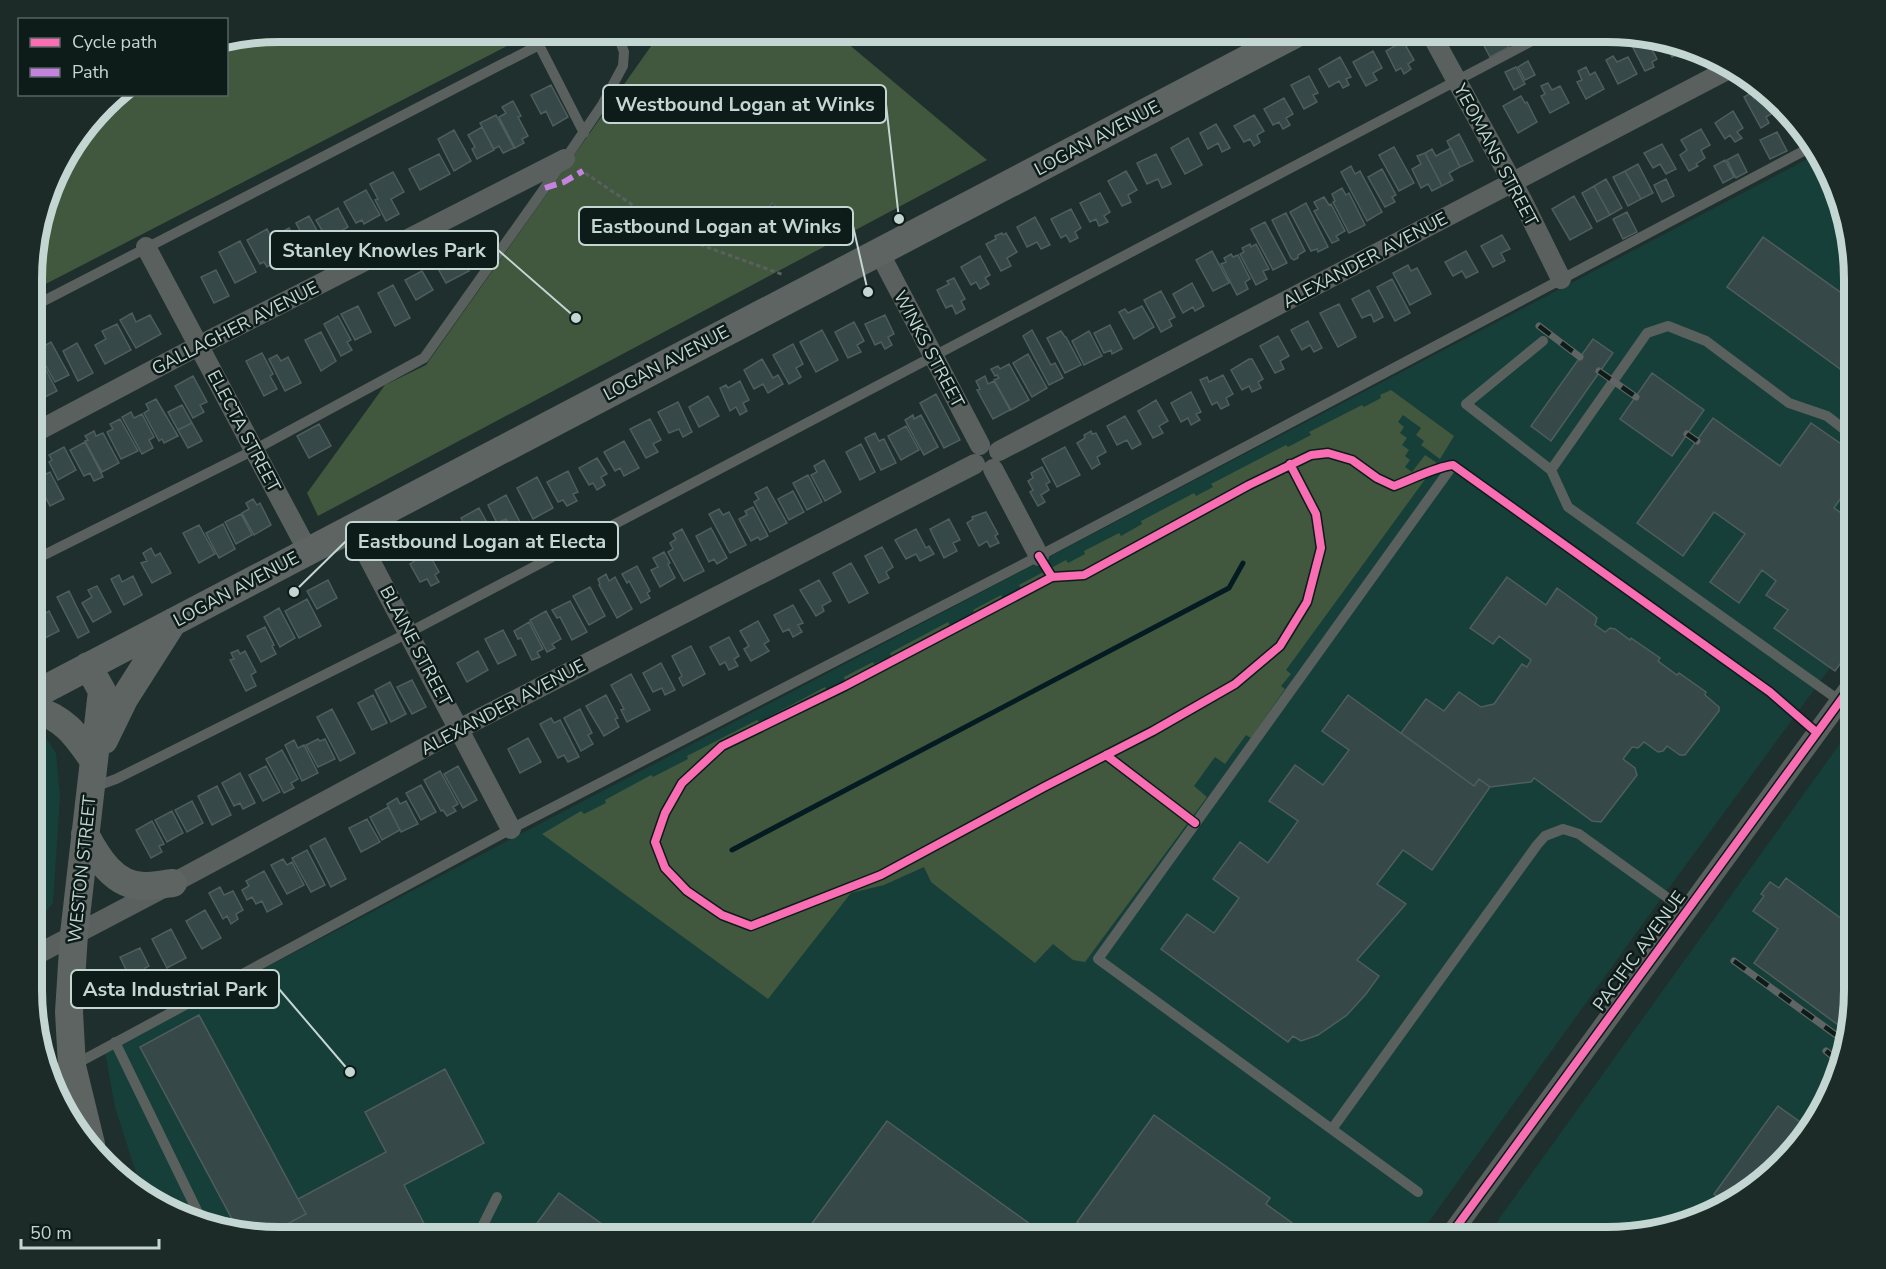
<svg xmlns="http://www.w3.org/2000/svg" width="1886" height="1269" font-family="'Nunito Sans',sans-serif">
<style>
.built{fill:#163f3a}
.green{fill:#41583e}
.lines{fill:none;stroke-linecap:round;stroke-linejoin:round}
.stream{stroke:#051b22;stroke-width:5}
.building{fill:#364848;stroke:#4f5d5d;stroke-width:1.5}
.path{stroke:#59605e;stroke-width:3;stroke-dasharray:4.5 3;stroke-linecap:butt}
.lane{stroke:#5a605e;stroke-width:10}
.street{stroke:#5a605e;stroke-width:20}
.secondary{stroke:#5d6461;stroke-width:28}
.rail-casing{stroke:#5f6564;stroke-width:7}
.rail{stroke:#0d1b19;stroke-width:4.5;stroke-dasharray:14;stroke-linecap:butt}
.quiet{stroke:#c483df;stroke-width:6;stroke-dasharray:12 6;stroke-linecap:butt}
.cycleway-casing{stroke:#0d1b19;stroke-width:11}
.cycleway{stroke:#f96db3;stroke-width:8}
.labels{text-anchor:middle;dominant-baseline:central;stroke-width:5;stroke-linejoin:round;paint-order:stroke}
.street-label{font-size:18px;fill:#c4d6d2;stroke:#0d1b19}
.rim{fill:none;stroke:#c4d6d2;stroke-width:8}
.leader{fill:none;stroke:#c4d6d2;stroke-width:2}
.callout-dot{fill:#c4d6d2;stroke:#0d1b19;stroke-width:2}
.callout{fill:#0d1b19;stroke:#c4d6d2;stroke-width:2}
.callout-label{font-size:20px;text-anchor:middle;font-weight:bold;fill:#c4d6d2}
</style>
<rect width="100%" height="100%" fill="#1e2f2d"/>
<path class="built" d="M1817,154L1829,169L1854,263V635L1647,918L1418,1237H263L199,1224L148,1197L138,1179L115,1107L105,1052Z
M1854,724V1006L1841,1070L1804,1140L1717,1212L1607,1237H1486Z
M34,734L46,738L56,753L60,797L53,903L34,927Z"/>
<path class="green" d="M279,32H534L34,290V247L57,169L115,95L226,94L227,42Z
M661,32H834L987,160L318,516L307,493L385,385L426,365Z
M1391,390L1454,436L1440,459L1421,445L1424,441L1416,435L1421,428L1403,415L1398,422L1404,427L1400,433L1407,438L1402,445L1409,450L1405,456L1410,460L1405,467L1412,472L1425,455L1437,463L1286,670L1291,674L1281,686L1285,689L1251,738L1246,735L1225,764L1215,757L1194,786L1207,797L1085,962L1073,960L1053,944L1035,963L931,882L924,867L884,885L851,893L768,999L542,834L581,811L584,814L606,803L605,800L651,775L653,777L688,759L687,756L757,720L759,722L825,687L827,690L845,681L844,677L873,662L874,664L891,656L890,653L948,622L950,625L974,612L973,610L1001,595L1003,599L1021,589L1019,585L1066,560L1068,563L1085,554L1084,551L1119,533L1121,536L1142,524L1141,521L1194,493L1196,496L1213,487L1211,484L1286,445L1288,447L1311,435L1309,432L1362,405L1364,407L1381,398L1380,395Z"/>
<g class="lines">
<path class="stream" d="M732,850L1229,588L1243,563"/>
</g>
<path class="building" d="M1496,32H1501L1509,47L1490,57L1481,40Z
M1625,32L1645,36L1657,59L1652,62L1654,67L1645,71Z
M1665,40L1687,45L1690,48L1672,57Z
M1403,41L1414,60L1408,64L1411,69L1404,74L1401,68L1396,71L1386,51Z
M1373,51L1382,68L1373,73L1377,80L1366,86L1353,62Z
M1613,56L1617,62L1628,57L1637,74L1618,84L1606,60Z
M1340,57L1351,77L1346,79L1349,85L1343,88L1339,81L1329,87L1319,69Z
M1528,61L1535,75L1525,80L1518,67Z
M1516,67L1525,84L1514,90L1505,72Z
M1586,67L1590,75L1595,72L1604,89L1586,99L1577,82L1582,80L1578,71Z
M1309,76L1318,93L1313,95L1317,102L1304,109L1291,85Z
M1548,83L1552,90L1560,86L1569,103L1550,113L1541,96L1545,94L1541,86Z
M551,85L568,117L553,126L546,111L541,114L531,95Z
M1765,92L1776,111L1766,117L1769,123L1761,128L1744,97L1751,93L1754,99Z
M1521,96L1525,103L1527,102L1537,122L1518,133L1503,106Z
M1284,98L1293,114L1286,118L1290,125L1283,129L1279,122L1273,125L1264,109Z
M513,101L521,116L518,117L528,136L522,139L524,143L515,148L499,117L506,113L502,107Z
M1733,111L1743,128L1737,132L1742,138L1735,142L1730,135L1725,139L1715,123Z
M496,115L514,148L503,153L499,146L494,149L480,123Z
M1254,115L1264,131L1257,135L1260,142L1254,146L1250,139L1244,142L1234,126Z
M1216,124L1230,148L1222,152L1218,143L1208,149L1200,133Z
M482,127L494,150L477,159L472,149L475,147L468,135Z
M1701,129L1710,145L1701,150L1705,158L1696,164L1698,166L1689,171L1680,155L1687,150L1681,140Z
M454,130L471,161L454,171L438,139Z
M1777,132L1787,151L1770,159L1760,140Z
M1459,134L1473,161L1460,167L1447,141Z
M1188,138L1202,165L1185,174L1171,148Z
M1662,144L1676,169L1666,174L1660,164L1653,168L1644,153Z
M1394,147L1414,183L1399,191L1379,155Z
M1451,148L1460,167L1449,173L1453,180L1442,186L1425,153L1432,149L1436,156Z
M1425,153L1442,186L1432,191L1428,184L1421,188L1412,169L1421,164L1417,156Z
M439,154L450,174L420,190L409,169Z
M1156,154L1171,184L1162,188L1158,179L1147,184L1137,163Z
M1738,154L1747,172L1736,178L1727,160Z
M1725,160L1734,177L1723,183L1714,166Z
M1638,164L1653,193L1641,199L1625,171Z
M1351,166L1355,174L1360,171L1382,212L1367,221L1341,172Z
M1382,169L1396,195L1392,197L1395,202L1385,207L1368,177Z
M1126,171L1137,190L1128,195L1131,202L1122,206L1108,181Z
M1625,171L1641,199L1628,206L1613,177Z
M393,172L404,192L391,199L399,214L386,221L375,200L378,199L370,184Z
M1606,179L1622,208L1610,215L1594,186Z
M1666,179L1674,196L1662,202L1654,185Z
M1594,186L1610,215L1597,222L1582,193Z
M1342,188L1346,195L1349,193L1365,225L1349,233L1333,202L1335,201L1332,194Z
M366,190L380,215L364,224L362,220L356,223L344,202Z
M1100,193L1110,212L1104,216L1108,222L1099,226L1096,219L1090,222L1080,203Z
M1574,196L1592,228L1570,240L1552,209Z
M1324,197L1329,205L1331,204L1345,231L1336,236L1339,240L1332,243L1314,211L1318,209L1314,202Z
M772,203L788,215L773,234L757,221Z
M1306,203L1328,247L1318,252L1317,249L1311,251L1290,212Z
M338,208L348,227L327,239L316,220Z
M1071,209L1081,228L1075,232L1078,238L1070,242L1066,235L1061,238L1051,219Z
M1627,212L1637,232L1623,239L1613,219Z
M1286,213L1305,251L1298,255V258L1294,260L1291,258L1272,220Z
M309,216L325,245L311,252L296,223Z
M1035,217L1050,245L1041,249L1037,242L1027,247L1017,227Z
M1265,222L1287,263L1273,270L1251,229Z
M289,228L304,256L289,264L274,236Z
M267,229L282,258L267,267L264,262L260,264L247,240Z
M1002,233L1003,235L1006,233L1017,252L1007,258L1011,266L1001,271L986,244L996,239L995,236Z
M1502,235L1510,249L1501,253L1505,261L1493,267L1481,246Z
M1763,237L1854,302V379L1727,287Z
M240,241L256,272L235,283L219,252Z
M471,243L480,259L467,266L469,271L446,283L435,263Z
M1250,244L1251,247L1256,244L1269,269L1263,271L1267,279L1256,285L1240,254L1244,252L1242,248Z
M1212,251L1229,283L1213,291L1196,260Z
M1466,251L1478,272L1466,278L1462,271L1453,276L1445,262Z
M1231,254L1233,257L1238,255L1250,279L1245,282L1248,289L1237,295L1221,264L1226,262L1224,258Z
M980,256L990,275L985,278L989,284L980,289L976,282L971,285L961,267Z
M1408,265L1411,271L1417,268L1431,294L1410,305L1393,273Z
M216,270L229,296L214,303L201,277Z
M422,271L433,290L416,300L405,280Z
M954,278L965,299L961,301L965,309L956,314L952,305L946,308L937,290L949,284L947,281Z
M1392,279L1410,313L1395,321L1377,287Z
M1192,283L1204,306L1195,311L1193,307L1183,313L1173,294Z
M393,285L410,318L395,326L378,293Z
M1369,290L1383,317L1374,322L1371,314L1362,318L1352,299Z
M1161,291L1175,317L1169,320L1172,326L1161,332L1144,300Z
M1339,304L1356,337L1338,347L1320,313Z
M358,306L371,332L355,340L341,314Z
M1142,306L1154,327L1134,339L1119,312L1125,309L1128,313Z
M132,313L136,322L150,315L161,334L136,348L120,320Z
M885,315L894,334L888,337L892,345L885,349L881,342L875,345L865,324Z
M338,316L351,340L347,342L352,350L341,356L324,324Z
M1308,321L1322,348L1314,352L1310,345L1302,350L1291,330Z
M854,322L864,341L857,345L861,352L848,358L835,332Z
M117,324L131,350L105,364L95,345L106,339L102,331Z
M1110,325L1122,349L1112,354L1111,350L1104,353L1094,333Z
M822,330L838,360L816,372L800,342Z
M1032,330L1051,365L1055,363L1063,378L1049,385L1023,336Z
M1061,331L1065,337H1066L1081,365L1065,373L1047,338Z
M1089,331L1102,356L1084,365L1072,341Z
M321,332L336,361L321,371L305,340Z
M1278,336L1289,356L1280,361L1284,369L1275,373L1260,346Z
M1593,339L1613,353L1551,441L1531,426Z
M51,342L69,375L55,382L37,350Z
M77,343L93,373L78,381L63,351Z
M793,344L803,364L796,368L801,377L789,384L773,355Z
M34,347L57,391L41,399L34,384Z
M262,353L273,374L270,376L277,389L264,396L246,361Z
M1028,354L1047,388L1032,397L1013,363Z
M277,355L281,361L288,357L301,383L285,391L269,359Z
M762,359L773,378L778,375L783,384L768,393L763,384L754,389L744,370Z
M1249,359H1252L1263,379L1258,382L1261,388L1252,392L1249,386L1242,390L1231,370Z
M1009,364L1029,400L1011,410L994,380L999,378L997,375L995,376L991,369L998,366L1000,369Z
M1652,373L1704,410L1672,456L1620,419Z
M1223,375L1233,394L1226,398L1229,405L1221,409L1217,402L1212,405L1200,380L1207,377L1209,382Z
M193,376L207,402L200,405L204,412L193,418L175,386Z
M985,376L988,384L994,381L1010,410L993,419L977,390L980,389L976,381Z
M740,381L749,400L743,403L747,411L740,415L736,407L730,411L720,388L726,385L728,388Z
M1191,392L1201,412L1196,414L1200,420L1191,425L1188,418L1181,422L1171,403Z
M936,394L960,440L944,448L920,403Z
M708,396L719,416L699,427L689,407Z
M156,399L178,436L164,443L162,439L159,441L144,413L149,410L146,404Z
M1156,400L1168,421L1159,426L1163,433L1153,438L1138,411Z
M678,402L692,432L683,437L679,429L669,433L658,412Z
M182,405L192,423L178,430L168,412Z
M131,412L134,418L142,414L154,437L149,440L153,448L142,454L122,417Z
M913,415L914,419L921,415L938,447L924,455L905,420Z
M1125,416L1141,444L1132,449L1127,440L1117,445L1107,426Z
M1713,418L1780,466L1811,423L1854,453V479L1834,508L1854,522V645L1835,671L1774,628L1788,610L1766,595L1776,581L1762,570L1739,603L1710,582L1745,534L1714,512L1683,556L1637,523Z
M120,419L138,451L121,459L107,432L113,429L110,424Z
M650,419L661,440L653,444L658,452L646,458L630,429Z
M192,423L202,441L188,448L178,430Z
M319,424L331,446L309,458L297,436Z
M906,426L919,450L901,460L888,436Z
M94,431L96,436L103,433L119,463L102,472L85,441L88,440L85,436Z
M1091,431L1092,434L1096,433L1106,452L1097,457L1100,464L1092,469L1077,443L1085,438L1084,435Z
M875,433L879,441L884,439L896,463L881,470L865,438Z
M624,441L639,468L624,476L620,468L615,471L604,452Z
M85,442L103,477L94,481L90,473L84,476L70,450Z
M861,444L875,472L860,480L846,452Z
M64,447L76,470L58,480L49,462L52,460L49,455Z
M1065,447L1080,475L1057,487L1042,459Z
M597,458L607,474L601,477L605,485L597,490L593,483L589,485L579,468Z
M824,460L841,492L825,501L811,475L817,472L814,466Z
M1042,467L1050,482L1046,484L1049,490L1041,495L1045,502L1038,506L1030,492L1033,490L1028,481L1033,478L1031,473Z
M568,471L578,492L573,494L577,501L567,506L563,500L558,502L547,482Z
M50,472L64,499L50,506L36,479Z
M808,475L822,502L807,510L793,483Z
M537,477L553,508L533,519L517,488Z
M34,481L43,499L34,505Z
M767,487L787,523L770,532L754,502L759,499L755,493Z
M793,491L804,512L789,520L778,499Z
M506,495L520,522L511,527L506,519L497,523L488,505Z
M253,499L257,505L260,503L271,525L254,535L242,513L249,509L246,503Z
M753,507L768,536L760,540L758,537L751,541L739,519L747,515L745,511Z
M479,508L490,528L480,534L484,542L476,546L461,518Z
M719,509L723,515L729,512L746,545L730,553L709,514Z
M986,512L998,534L995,536L999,543L990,547L987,541L979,546L967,523L973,519L972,517Z
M241,514L252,535L236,544L225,522Z
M949,519L960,540L953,543L957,551L944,558L930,529Z
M223,524L235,549L219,558L206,533Z
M199,525L215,554L199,563L183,533Z
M711,528L727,558L717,564L714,559L709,562L696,536Z
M682,529L704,571L684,581L668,552L673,549L670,543L676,539L673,534Z
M916,529L926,548L929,546L934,554L920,561L916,554L906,559L895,540Z
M882,547L893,567L886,572L889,578L879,583L865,556Z
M151,548L155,556L160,553L171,573L152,583L141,563L147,561L143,553Z
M428,552L439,572L435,575L439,582L431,586L427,579L420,582L410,564Z
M664,552L670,563L668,564L675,578L660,587L651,570L658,567L653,558Z
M851,563L868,593L849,603L833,573Z
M637,566L650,591L647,593L650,598L641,603L629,581L627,583L622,574Z
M606,574L609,581L615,577L632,609L617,618L599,585L600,584L598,579Z
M119,575L122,582L133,576L142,595L124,605L111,579Z
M1507,577L1546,605L1557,588L1594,615L1597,618L1595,625L1605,632L1610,628L1615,629L1630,640L1631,638L1660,658L1658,661L1677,675L1679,673L1706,692L1705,695L1719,707V711L1685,755H1680L1667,746L1663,751L1658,752L1644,742L1638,748L1632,747L1623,759L1635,768L1637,775L1601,822L1592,821L1534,778L1531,782L1490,787L1479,779L1474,786L1401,733L1426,699L1444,711L1459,692L1481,707L1494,704L1522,664L1527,667L1531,660L1499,636L1493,644L1470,628Z
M328,580L337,598L317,609L307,591Z
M819,580L831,601L822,606L824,611L816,616L800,590Z
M97,586L111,612L93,622L82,603L92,597L88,590Z
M590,587L605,616L589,625L573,596Z
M69,591L89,632L78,638L57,597Z
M307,599L321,626L299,638L285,611Z
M570,601L587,632L572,640L560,617L557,618L552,610Z
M793,605L803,623L798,625L802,632L793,637L789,629L783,632L774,615Z
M38,608L42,615L49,611L59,631L39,641L34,630V610Z
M279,608L295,638L280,647L264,617Z
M546,611L561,639L552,644L555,648L547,652L530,620Z
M758,621L769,641L764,644L769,651L751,661L744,649L749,646L740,631Z
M529,622L543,649L537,652L540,657L532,660L521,638L518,639L514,631Z
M265,627L274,645L272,646L276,654L261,662L247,636Z
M503,630L516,655L498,664L485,639Z
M729,637L739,656L734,659L738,666L729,670L725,662L720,665L710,647Z
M691,646L705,674L683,686L679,678L682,676L672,656Z
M238,650L240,654L245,651L256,672L251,675L256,686L246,691L230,660L234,659L231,653Z
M478,651L488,670L467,682L457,663Z
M661,663L675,690L665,695L662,688L653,692L643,673Z
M631,674L650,710L627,722L621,710L624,709L611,685Z
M412,680L426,707L412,714L397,687Z
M390,682L406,714L391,722L375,690Z
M373,695L387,723L372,730L358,703Z
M606,695L618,718L615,719L619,727L604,736L586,706Z
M1348,695L1474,786L1479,779L1490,787L1432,870L1403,850L1377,884L1406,904L1357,960L1379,976L1366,994L1347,1015L1318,1035L1301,1041L1293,1036L1288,1042L1161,949L1187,914L1214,933L1239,898L1213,879L1240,842L1268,863L1298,821L1269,801L1295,765L1323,785L1349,750L1322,731Z
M332,709L355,753L340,761L317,717Z
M580,709L592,733L588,735L593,744L581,751L564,718Z
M551,718L554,723L560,720L579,757L568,762L564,755L558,758L540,724Z
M528,738L541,762L520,773L508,749Z
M318,739L320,741L325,739L335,759L318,767L306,745Z
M294,740L298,748L304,745L318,773L302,781L285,745Z
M282,750L298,779L291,783L294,788L284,793L266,759Z
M266,766L280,792L263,801L249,775Z
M458,766L477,800L463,808L444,774Z
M440,771L458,804L453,807L456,811L447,816L443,810L441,811L424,780Z
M240,773L255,803L243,809L240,803L234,806L222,783Z
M421,785L436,812L421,820L406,793Z
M217,786L231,815L212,825L198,796Z
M397,798L400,804L406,801L418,824L401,832L387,804Z
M192,801L203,823L187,832L175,810Z
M388,807L400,830L382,840L370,817Z
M172,811L183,833L167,842L155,820Z
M367,819L380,842L361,852L349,828Z
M152,821L164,844L159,846L162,852L151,858L136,830Z
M325,838L346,879L331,887L310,846Z
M307,850L325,885L311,892L292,858Z
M283,859L287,865L292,862L304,885L287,894L271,865Z
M264,871L282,904L267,912L262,901L256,904L252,897L247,900L242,890L249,886L246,881Z
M1786,878L1854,928V1006L1849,1033L1754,963L1778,929L1753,911L1764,896L1761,894L1770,882L1779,888Z
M220,887L224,895L233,891L243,910L236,914L238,919L231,924L227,916L223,919L209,893Z
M205,910L221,938L202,949L186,921Z
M171,929L186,958L167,968L152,939Z
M140,948L149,966L145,968L149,975L140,980L136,972L129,976L120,957Z
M199,1015L306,1214L263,1237L239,1232L140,1047Z
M445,1069L484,1143L404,1185L431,1237H263L306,1214L298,1199L386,1152L365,1112Z
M1778,1106L1810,1129L1804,1140L1727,1203L1714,1194Z
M1154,1115L1270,1198L1266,1204L1309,1235L1313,1230L1324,1237H1098L1077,1222Z
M887,1121L1048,1237H802Z
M559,1193L620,1237H527Z"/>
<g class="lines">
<path class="path" d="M579,169L643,212L701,245L784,275"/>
<path class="lane" d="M34,306L539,45L584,133
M1543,341L1466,404L1551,470L1568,507L1840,701
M1551,470L1647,333L1668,326L1706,341L1789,403L1827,416L1854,437
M34,560L254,450L424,358L568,155L602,105L623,66L624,52L619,38
M94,787L116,779L408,633L1549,32
M115,1042L204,1225
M74,1065L511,829L1039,556L1811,147
M1332,1129L1537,845L1545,836L1563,829L1579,834L1686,911
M1418,1192L1098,959L1453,465L1770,692L1816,732
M477,1237L497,1197"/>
<path class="street" d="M1430,32L1522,200L1561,279
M146,247L308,551
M879,252L980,445
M34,433L198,346L565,159
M999,451L1731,68
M993,469L1039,556
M353,528L511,829
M34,956L173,883L459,729L975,464
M1449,1237L1854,682"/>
<path class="secondary" d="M88,666L102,691L74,934L69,1012L72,1066L91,1144
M34,695L1299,32
M34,709C66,719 76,735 94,761
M104,740L124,699L173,622
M85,834C97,857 114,886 144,886C153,886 163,884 173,883"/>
<g class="rail-casing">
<path id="rail" d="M1539,326L1580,357
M1599,371L1636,397
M1687,434L1697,441
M1734,961L1847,1043
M1826,1051L1842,1064"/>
</g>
<use href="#rail" class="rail"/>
<path class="quiet" d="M545,188L564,182L583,171"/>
<g class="cycleway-casing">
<path id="cycleway" d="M1039,556L1052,577L1084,575L1249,485L1311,455L1328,453L1352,460L1377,478L1394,486C1413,479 1435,467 1453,465L1770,692L1816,732
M1052,577L845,686L722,746L682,783L665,813L655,842L665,868L687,891L722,915L751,926L881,875L1044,787L1153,731L1235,684L1280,646L1307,602L1321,548L1316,514L1290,464
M1106,755L1195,823
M1449,1237L1854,682"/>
</g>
<use href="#cycleway" class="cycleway"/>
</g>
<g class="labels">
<g class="street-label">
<text transform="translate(1097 138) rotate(-28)">LOGAN AVENUE</text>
<text transform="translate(1496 155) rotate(62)">YEOMANS STREET</text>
<text transform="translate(1365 260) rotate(-28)">ALEXANDER AVENUE</text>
<text transform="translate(235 328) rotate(-27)">GALLAGHER AVENUE</text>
<text transform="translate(929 349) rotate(62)">WINKS STREET</text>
<text transform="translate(666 363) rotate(-28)">LOGAN AVENUE</text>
<text transform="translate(244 431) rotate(62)">ELECTA STREET</text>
<text transform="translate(236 589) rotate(-28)">LOGAN AVENUE</text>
<text transform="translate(416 646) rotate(62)">BLAINE STREET</text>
<text transform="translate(503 707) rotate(-28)">ALEXANDER AVENUE</text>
<text transform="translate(82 869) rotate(-84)">WESTON STREET</text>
<text transform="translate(1639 951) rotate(-54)">PACIFIC AVENUE</text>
</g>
</g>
<path d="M0 0H1886V1269H0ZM279 42H1607A237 237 0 0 1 1844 279V990A237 237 0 0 1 1607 1227H279A237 237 0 0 1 42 990V279A237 237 0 0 1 279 42Z" fill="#1c2a28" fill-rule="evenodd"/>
<path class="rim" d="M279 42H1607A237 237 0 0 1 1844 279V990A237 237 0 0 1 1607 1227H279A237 237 0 0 1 42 990V279A237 237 0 0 1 279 42Z"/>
<path class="leader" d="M899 219L886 104M868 292L853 226M576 318L498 250M294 592L346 541M350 1072L279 989"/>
<g class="callout-dot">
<circle cx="899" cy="219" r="6"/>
<circle cx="868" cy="292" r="6"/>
<circle cx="576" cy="318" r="6"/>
<circle cx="294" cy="592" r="6"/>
<circle cx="350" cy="1072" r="6"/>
</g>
<g class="callout">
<rect x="603" y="85" width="283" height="38" rx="6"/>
<rect x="579" y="207" width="274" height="38" rx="6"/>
<rect x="270" y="231" width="228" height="38" rx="6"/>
<rect x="346" y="522" width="272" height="38" rx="6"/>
<rect x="71" y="970" width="208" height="38" rx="6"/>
</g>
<g class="callout-label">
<text x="745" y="111">Westbound Logan at Winks</text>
<text x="716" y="233">Eastbound Logan at Winks</text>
<text x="384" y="257">Stanley Knowles Park</text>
<text x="482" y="548">Eastbound Logan at Electa</text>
<text x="175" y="996">Asta Industrial Park</text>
</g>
<rect x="18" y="18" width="210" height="78" fill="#0d1b19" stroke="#566663" stroke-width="1.5"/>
<rect x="30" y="38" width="30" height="9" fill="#f96db3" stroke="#566663" stroke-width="1.5"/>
<text x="72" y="48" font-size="18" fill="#c4d6d2">Cycle path</text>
<rect x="30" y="68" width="30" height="9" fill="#c483df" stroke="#566663" stroke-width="1.5"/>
<text x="72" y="78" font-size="18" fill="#c4d6d2">Path</text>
<path d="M21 1239v9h138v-9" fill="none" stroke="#c4d6d2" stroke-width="3"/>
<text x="30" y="1239" font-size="18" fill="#c4d6d2" stroke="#0d1b19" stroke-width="4.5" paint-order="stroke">50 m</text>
</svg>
